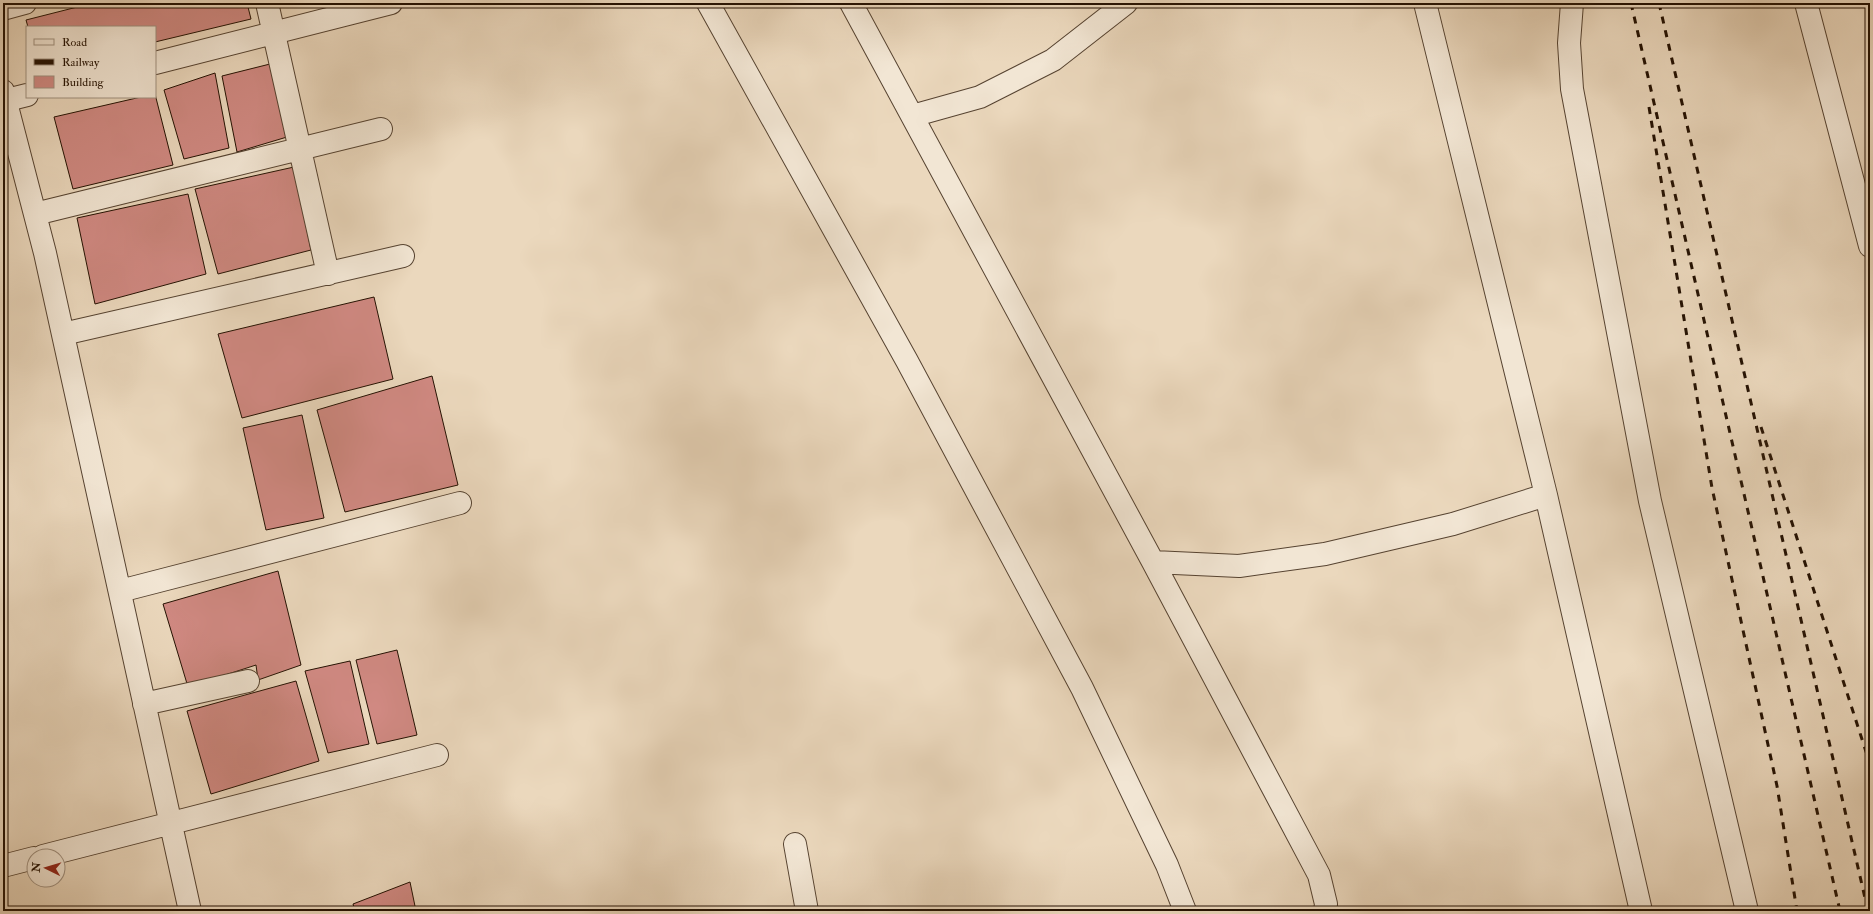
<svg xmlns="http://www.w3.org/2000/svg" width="1873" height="914" font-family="'IM FELL Double Pica',serif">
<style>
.building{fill:#d08982;stroke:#241102}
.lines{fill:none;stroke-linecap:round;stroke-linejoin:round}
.street-casing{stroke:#564331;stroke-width:24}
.street{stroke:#f2e6d4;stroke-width:22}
.rail{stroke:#241102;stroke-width:3;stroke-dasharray:7 7;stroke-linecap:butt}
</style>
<rect width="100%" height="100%" fill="#ebd8bd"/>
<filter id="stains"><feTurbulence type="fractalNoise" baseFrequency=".005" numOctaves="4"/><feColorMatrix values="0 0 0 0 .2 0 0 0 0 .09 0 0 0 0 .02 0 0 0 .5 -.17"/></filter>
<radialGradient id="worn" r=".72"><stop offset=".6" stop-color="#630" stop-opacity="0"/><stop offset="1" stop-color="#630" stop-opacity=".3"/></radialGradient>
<path class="building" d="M93,3H247L251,19L155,42V27H28L26,20Z
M270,64L287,137L237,152L222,76Z
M215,73L229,148L184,159L164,90Z
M155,94L173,165L73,189L54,117L141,97H155Z
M294,167L311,250L218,274L195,189Z
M188,194L206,274L95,304L77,218Z
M374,297L393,379L242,418L218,334Z
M432,376L458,485L345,512L317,410Z
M302,415L324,518L266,530L243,428Z
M278,571L301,665L258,680L256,665L188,687L163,604Z
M397,650L417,735L377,744L356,660Z
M350,661L369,744L328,753L305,671Z
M296,681L319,761L211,794L187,711Z
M410,882L416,911H355L353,904Z"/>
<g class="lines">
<g class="street-casing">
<path id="street" d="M267,3L328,274
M708,3L907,361L1082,688L1167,865L1185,911
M851,3L1153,562L1319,875L1326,904L1325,911
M1425,3L1546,495L1641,911
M1572,3L1569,43L1572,89L1650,501L1747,911
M1806,3L1870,246
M3,9L25,3
M155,63L391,3
M3,91L45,253L190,911
M3,101L27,95
M912,116L980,97L1053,60L1126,3
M35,214L381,129
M63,334L403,256
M1153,562L1239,566L1325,554L1453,524L1546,495
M120,591L460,503
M144,704L248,681
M795,844L807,911
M43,856L437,755
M3,866L34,858"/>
</g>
<use href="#street" class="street"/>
<path class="rail" d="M1631,3L1840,911
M1659,3L1868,911
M1649,107L1712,488L1777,786L1797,911
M1761,427L1870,764"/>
</g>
<rect width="1873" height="914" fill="none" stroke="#ebd8bd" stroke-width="16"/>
<rect x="4" y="4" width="1865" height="906" fill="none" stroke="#241102" stroke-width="2"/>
<rect x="8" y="8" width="1857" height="898" fill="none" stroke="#241102"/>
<rect x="26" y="26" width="130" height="72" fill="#f2e6d4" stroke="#a09180"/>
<rect x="34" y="39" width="20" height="6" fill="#f2e6d4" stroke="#a09180"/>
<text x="62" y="46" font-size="12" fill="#241102">Road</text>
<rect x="34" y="59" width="20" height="6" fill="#241102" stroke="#a09180"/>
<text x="62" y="66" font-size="12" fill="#241102">Railway</text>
<rect x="34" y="76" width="20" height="12" fill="#d08982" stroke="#a09180"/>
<text x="62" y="86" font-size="12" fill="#241102">Building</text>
<g transform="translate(46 868) rotate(275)"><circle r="19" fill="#f2e6d4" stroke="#a09180"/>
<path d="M0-3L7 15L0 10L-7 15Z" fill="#8f2418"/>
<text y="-6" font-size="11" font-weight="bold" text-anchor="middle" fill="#241102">N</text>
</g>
<rect width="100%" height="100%" filter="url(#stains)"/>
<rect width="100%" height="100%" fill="url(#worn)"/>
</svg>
